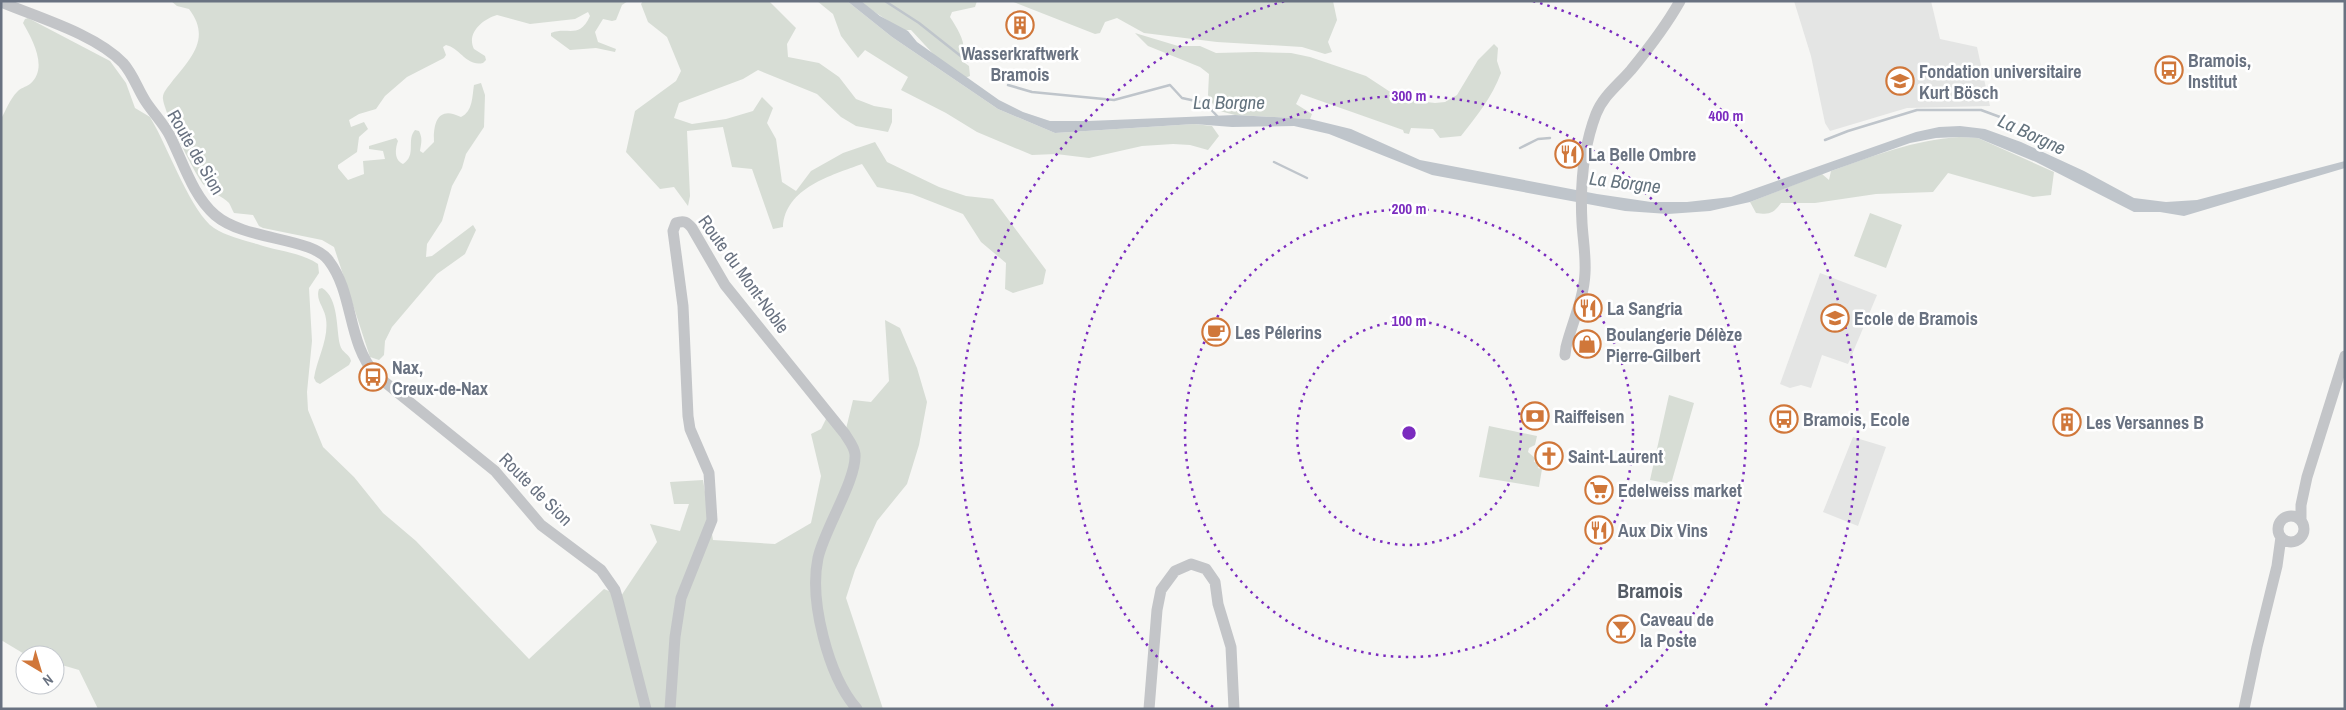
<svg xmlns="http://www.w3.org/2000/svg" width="2346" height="710" font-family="'Archivo Narrow',sans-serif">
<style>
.built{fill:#e4e5e4}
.green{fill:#d7ddd5}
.water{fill:#bfc5cb}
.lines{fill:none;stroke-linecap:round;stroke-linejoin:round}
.stream{stroke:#bfc5cb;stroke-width:2.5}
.minor{stroke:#c3c5c8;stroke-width:11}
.ring{fill:none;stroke:#7b2cbf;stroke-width:2.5;stroke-dasharray:2.5 5}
.labels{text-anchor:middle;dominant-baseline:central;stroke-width:5;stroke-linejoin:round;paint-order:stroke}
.poi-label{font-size:18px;font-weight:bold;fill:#697281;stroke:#fff;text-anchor:start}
.street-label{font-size:18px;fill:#697281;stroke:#fff}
.water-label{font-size:19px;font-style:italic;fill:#64737e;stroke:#fff}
.quarter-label{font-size:20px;font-weight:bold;fill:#565d67;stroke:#fff}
.centre{fill:#7b2cbf;stroke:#fff;stroke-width:2.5}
.ring-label{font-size:15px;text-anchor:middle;font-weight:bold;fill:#7b2cbf;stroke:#fff;stroke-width:5;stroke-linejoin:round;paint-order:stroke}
</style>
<rect width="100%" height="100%" fill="#f6f6f4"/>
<path class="built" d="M1794,1H1931L1940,39L1977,47L1990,106L1907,108L1830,131L1825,123L1811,56Z
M1820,273L1877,295L1848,364L1822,355L1811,388L1801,385L1790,388L1780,384Z
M1853,437L1886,447L1858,526L1823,512Z"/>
<path class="green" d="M171,1H628L622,5L616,20L612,21L603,19L595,32L598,42L616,49L615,52L596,48L570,50L551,36V33C568,26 579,40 590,16L588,12L575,19L530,24L497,15C483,19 466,33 474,49L485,56L486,60L483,63C467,67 460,48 446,45L443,47L446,55L444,58L407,77L385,96L376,109L359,114L349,120L351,127L364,122L368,129L359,137L357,152L338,165V168L348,180L364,174L363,161L385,159L383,151L369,149V146L396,138L398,141C395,149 394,160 403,164C417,155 406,140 415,130L419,131C423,139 421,143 420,151L423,153L434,142C433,123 438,105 461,117C473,111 472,97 474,85L481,83L485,95L484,127L466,154L462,168L452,186L442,221L427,244L426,257L432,256L473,225L476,230L465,254L437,274L392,327L385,341L384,355L379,360L370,357L334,247L322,240L263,228L259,226L253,215L234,213C232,210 231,206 229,203C222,196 211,193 204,185C195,175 164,112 163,99C162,93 168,87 171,83C190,59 212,39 189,9L177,6Z
M643,1H769L796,28L787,44L788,57L819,63L839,77L856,99L874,106L892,109V122L888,132L856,126L841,117L817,94L758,70L743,79L679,103L674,118L692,124L726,119L753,111L762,97L773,108L767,123L776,139L782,182L796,191L811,171L843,153L875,142L887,162L939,187L966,196L993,199L1046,270L1043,284L1013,293L1005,289L1006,263L981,242L963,214L912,194L877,187L862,164C832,175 785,188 783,227L773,229L752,169L732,167L723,127L687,131L690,196L688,206L674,187L660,189L626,152L635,111L676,81L681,71L667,37L648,22L641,4Z
M817,1H847L892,37L998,109L1055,133L1194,124L1212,126L1219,136L1208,150L1190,145L1173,144L1142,146L1089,158L1056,154L1032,155L977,132L946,113L901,90L908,77L865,50L858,58L841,36L833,14Z
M858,1H977L975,7L952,12L950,17C959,31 968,45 962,61L969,66L970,76L965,78L937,58L911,30H902Z
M1011,1H1333L1337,20L1328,42L1332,52L1325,54L1302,47L1217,42L1144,33L1117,18L1105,22L1100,33L1095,34Z
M28,18L110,61L126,83L135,108L150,117L155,126C169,151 192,213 214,228C226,236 243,240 257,244C276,251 301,252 318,264L319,273L309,288L312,341L307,392L308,410L323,447L354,477L383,513L416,541L529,659L604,589L621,596L657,542L650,524L680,531L689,504H674L670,482L703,480L713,540L775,544L811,523L821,476L811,434L821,429L829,413L845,433L853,400L871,402L889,381L885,320L900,328L917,368L927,402L919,445L907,484L877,521L855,570L846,598L883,709H98L79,670L55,663V655H26L1,640V119C6,110 10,99 17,92C20,88 26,87 30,84C49,68 32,39 23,23L25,19Z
M1135,33L1178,46H1200L1216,53L1256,52L1291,53L1310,57L1366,76L1401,99L1435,103L1445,102L1457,95L1478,60L1494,44L1498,48L1497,61L1501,73C1492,97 1477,116 1461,136L1440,138L1433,129L1411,128L1409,134L1404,133L1403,130L1301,94L1296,104L1312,114L1310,119L1235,115L1216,110L1208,95L1209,74L1200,67L1148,46Z
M1959,137L1978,138L2054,172L2051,195L2033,197L1948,173L1933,192L1876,194L1815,203H1781C1773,214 1769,215 1756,213L1750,202L1822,174L1829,180L1831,171C1873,156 1914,140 1959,137Z
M1870,213L1902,225L1886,268L1854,256Z
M322,288C339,298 336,329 340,345C342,353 350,354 351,361L349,365L320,384L316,382L314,378C317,359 329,339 326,319C325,308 315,300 319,289Z
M1669,395L1694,403L1671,484L1650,480Z
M1489,426L1537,436L1535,445L1529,448L1528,452L1535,458L1534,462L1539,463L1538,468L1542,469L1539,487L1479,477Z"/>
<path class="water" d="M847,1H861L880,16L908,31L917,42L999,100L1023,112L1050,121H1088L1235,115L1310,119L1351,129L1420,160L1597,194L1651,202H1687L1731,197L1916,132L1939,127L1960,126L1985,129L2021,142L2084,171L2134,198L2166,202L2197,200L2345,161V168L2184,216L2160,212H2134L2036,162L1978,138L1959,137L1936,138L1910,143L1831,171L1750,202L1710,211L1668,214L1625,211L1432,175L1329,134L1294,126L1232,127L1194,124L1055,133L998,109L892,37Z"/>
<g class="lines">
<path class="stream" d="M885,1L919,23L967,61
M1008,85L1032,92L1114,100L1170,85L1182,98L1205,103L1218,117
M1825,140L1848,131L1917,110H1981L2000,117
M1520,148L1538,139L1550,138
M1274,162L1307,178"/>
<path class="minor" d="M1,2C39,18 95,34 123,63C133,74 138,90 146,102C154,114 164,124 170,136C183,162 193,196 215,215C245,241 313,237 329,261C354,294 347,343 376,375L495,471L541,525L601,570L615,590L618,600L646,709
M1565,355L1566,347C1572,323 1584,298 1585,273C1586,256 1583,240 1582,223C1580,187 1583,148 1596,114C1603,96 1618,85 1631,70C1649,48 1666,26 1680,1
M2278 529a13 13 0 1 1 26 0a13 13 0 1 1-26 0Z
M2301,520V505L2307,477L2345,356
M670,709L675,637L681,598L712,520L709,473L690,429L688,416L683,306L673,231L676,223C684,220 687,222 692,228L725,285L845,434C849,441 854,446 855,454C857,479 824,530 818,558C809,600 828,676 857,709
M1149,709L1157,610L1161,590L1175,571L1191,564L1206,569L1215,582L1218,604L1231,647L1234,709
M2244,709L2257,647L2277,566L2281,537"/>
</g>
<g class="ring">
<circle cx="1409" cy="433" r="112"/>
<circle cx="1409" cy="433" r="224"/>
<path d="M1213 707A337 337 0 1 1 1605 707"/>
<path d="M1053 706A449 449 0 0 1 1285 1M1533 1A449 449 0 0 1 1765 706"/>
</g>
<defs>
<g id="building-ring" transform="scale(1.4375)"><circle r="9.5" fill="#fff" stroke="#d0773a" stroke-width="1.5"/><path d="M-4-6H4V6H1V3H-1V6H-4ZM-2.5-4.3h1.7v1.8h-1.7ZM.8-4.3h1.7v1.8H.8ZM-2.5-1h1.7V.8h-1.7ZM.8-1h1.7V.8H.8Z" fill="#d0773a"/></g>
<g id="bus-ring" transform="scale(1.4375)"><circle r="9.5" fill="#fff" stroke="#d0773a" stroke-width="1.5"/><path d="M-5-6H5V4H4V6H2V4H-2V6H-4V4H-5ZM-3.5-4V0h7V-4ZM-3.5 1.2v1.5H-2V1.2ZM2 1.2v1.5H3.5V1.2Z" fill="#d0773a"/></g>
<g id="university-ring" transform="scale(1.4375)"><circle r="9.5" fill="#fff" stroke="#d0773a" stroke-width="1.5"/><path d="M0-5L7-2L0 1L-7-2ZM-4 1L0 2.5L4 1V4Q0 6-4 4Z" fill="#d0773a"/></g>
<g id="restaurant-ring" transform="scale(1.4375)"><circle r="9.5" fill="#fff" stroke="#d0773a" stroke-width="1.5"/><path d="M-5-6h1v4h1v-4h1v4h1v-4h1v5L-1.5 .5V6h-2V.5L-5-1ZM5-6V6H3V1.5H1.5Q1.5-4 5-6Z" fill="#d0773a"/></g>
<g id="school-ring" transform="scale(1.4375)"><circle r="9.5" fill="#fff" stroke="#d0773a" stroke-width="1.5"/><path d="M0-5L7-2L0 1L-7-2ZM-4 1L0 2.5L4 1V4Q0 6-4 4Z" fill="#d0773a"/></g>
<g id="cafe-ring" transform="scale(1.4375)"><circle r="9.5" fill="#fff" stroke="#d0773a" stroke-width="1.5"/><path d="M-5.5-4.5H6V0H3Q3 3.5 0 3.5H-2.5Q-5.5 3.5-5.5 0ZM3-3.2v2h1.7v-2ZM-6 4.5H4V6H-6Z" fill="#d0773a"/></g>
<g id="shop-ring" transform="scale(1.4375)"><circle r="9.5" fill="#fff" stroke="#d0773a" stroke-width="1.5"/><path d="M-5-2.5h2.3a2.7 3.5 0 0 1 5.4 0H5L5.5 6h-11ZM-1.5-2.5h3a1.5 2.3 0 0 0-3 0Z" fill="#d0773a"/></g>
<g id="bank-ring" transform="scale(1.4375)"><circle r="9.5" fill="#fff" stroke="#d0773a" stroke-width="1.5"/><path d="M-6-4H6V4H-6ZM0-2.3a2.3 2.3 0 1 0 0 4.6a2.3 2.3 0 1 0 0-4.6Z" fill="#d0773a"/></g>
<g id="church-ring" transform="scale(1.4375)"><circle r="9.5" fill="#fff" stroke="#d0773a" stroke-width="1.5"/><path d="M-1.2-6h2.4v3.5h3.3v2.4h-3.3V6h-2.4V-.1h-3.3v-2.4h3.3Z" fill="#d0773a"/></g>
<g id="supermarket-ring" transform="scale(1.4375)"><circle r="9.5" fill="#fff" stroke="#d0773a" stroke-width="1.5"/><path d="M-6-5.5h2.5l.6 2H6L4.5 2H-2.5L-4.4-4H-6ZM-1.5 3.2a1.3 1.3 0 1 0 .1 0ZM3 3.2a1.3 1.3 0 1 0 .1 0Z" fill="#d0773a"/></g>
<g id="bar-ring" transform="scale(1.4375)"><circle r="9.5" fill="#fff" stroke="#d0773a" stroke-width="1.5"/><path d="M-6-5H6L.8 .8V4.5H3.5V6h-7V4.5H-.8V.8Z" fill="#d0773a"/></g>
</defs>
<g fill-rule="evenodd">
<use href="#building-ring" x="1020" y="25"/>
<use href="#bus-ring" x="2169" y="70"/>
<use href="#university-ring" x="1900" y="81"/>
<use href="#restaurant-ring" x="1569" y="154"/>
<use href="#restaurant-ring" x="1588" y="308"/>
<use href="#school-ring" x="1835" y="318"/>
<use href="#cafe-ring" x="1216" y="332"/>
<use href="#shop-ring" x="1587" y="344"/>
<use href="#bus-ring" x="373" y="377"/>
<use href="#bank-ring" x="1535" y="416"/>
<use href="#bus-ring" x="1784" y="419"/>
<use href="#building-ring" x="2067" y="422"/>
<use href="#church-ring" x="1549" y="456"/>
<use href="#supermarket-ring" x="1599" y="490"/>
<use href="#restaurant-ring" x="1599" y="530"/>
<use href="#bar-ring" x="1621" y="629"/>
</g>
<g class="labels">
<g class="poi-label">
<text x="1020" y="53" text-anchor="middle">Wasserkraftwerk<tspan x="1020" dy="21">Bramois</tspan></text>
<text x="2188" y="60">Bramois,<tspan x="2188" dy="21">Institut</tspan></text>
<text x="1919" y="71">Fondation universitaire<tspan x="1919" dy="21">Kurt Bösch</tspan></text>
<text x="1588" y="154">La Belle Ombre</text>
<text x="1607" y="308">La Sangria</text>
<text x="1854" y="318">Ecole de Bramois</text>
<text x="1235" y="332">Les Pélerins</text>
<text x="1606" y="334">Boulangerie Délèze<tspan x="1606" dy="21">Pierre-Gilbert</tspan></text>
<text x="392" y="367">Nax,<tspan x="392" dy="21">Creux-de-Nax</tspan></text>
<text x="1554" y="416">Raiffeisen</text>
<text x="1803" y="419">Bramois, Ecole</text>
<text x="2086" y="422">Les Versannes B</text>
<text x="1568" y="456">Saint-Laurent</text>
<text x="1618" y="490">Edelweiss market</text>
<text x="1618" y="530">Aux Dix Vins</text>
<text x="1640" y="619">Caveau de<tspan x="1640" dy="21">la Poste</tspan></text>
</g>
<g class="street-label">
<text transform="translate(196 152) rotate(60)">Route de Sion</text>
<text transform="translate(744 274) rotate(54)">Route du Mont-Noble</text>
<text transform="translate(536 489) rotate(45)">Route de Sion</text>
</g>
<g class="water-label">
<text x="1229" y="102">La Borgne</text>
<text transform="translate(2032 134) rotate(25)">La Borgne</text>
<text transform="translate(1625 182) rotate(7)">La Borgne</text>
</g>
<g class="quarter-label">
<text x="1650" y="590">Bramois</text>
</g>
</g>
<circle cx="1409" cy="433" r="8" class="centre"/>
<g class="ring-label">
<text x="1409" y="101">300 m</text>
<text x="1726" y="121">400 m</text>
<text x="1409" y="214">200 m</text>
<text x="1409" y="326">100 m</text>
</g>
<rect width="2346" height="710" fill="none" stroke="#697281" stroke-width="5"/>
<g transform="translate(40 670) rotate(142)"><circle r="24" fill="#ffffff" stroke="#c3c7cd"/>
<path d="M0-4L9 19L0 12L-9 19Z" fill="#d0773a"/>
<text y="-8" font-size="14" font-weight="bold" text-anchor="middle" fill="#697281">N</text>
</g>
</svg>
